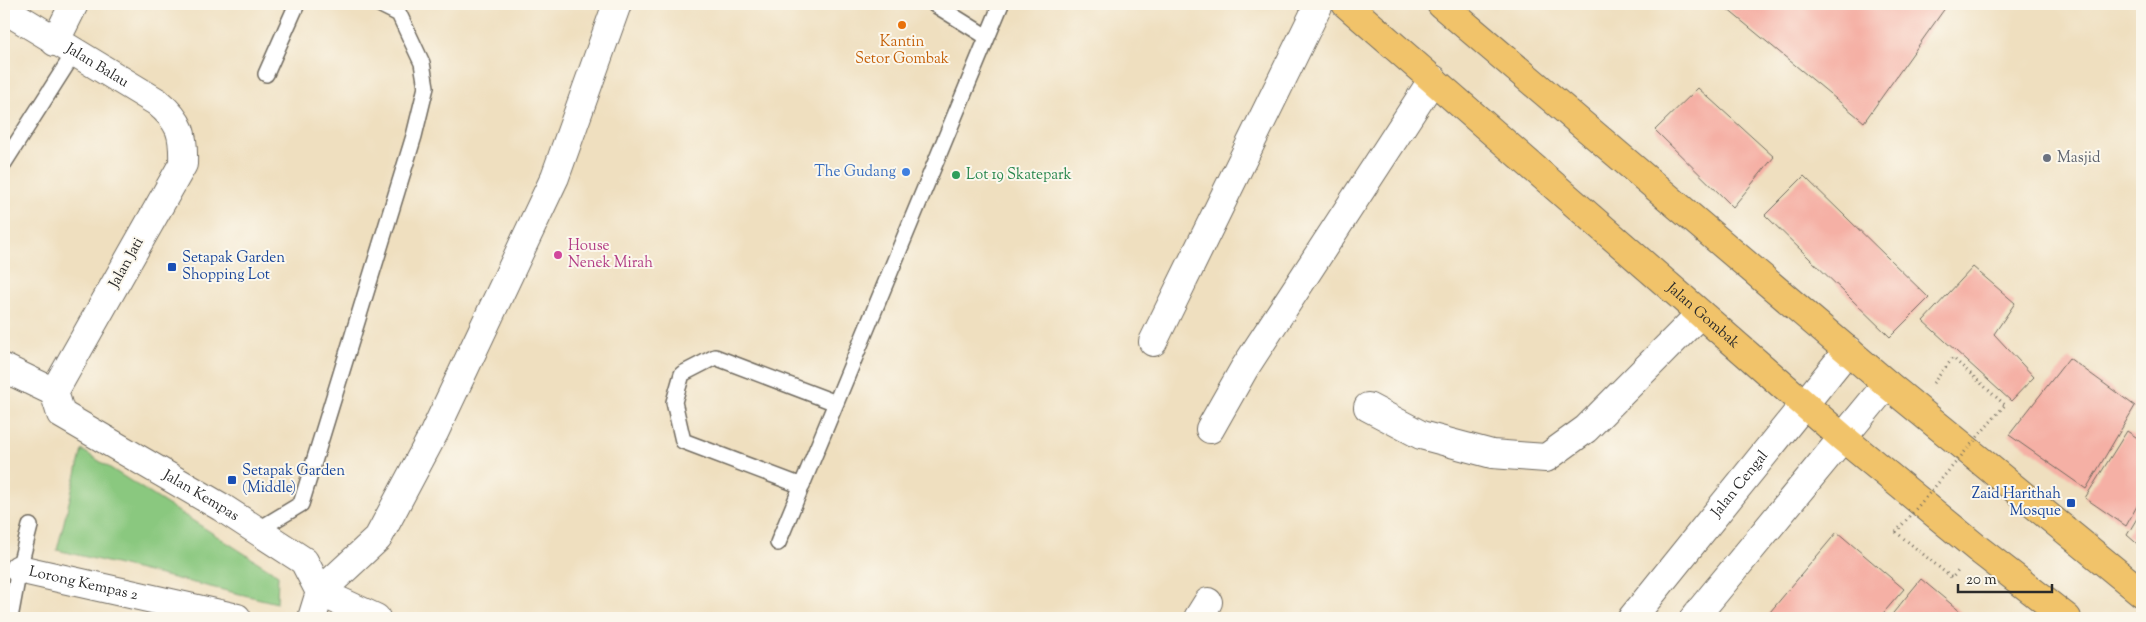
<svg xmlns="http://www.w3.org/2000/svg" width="2146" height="622" font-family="'Sorts Mill Goudy',serif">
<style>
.green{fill:#8ac87f;stroke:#5a7a55}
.building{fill:#f5b0a5}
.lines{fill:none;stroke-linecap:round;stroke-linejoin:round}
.service-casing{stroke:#706a5f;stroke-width:18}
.minor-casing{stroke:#706a5f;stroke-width:30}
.tertiary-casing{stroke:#706a5f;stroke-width:30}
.primary-casing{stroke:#706a5f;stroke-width:30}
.path{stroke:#706a5f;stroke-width:3;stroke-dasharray:1 4;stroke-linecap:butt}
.service{stroke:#fff;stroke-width:15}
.minor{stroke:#fff;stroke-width:28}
.tertiary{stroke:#fff;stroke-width:28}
.primary{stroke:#f1c36a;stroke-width:28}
.path-bridge{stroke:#706a5f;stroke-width:3;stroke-dasharray:1 4;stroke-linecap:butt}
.food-dot{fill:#e8710a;stroke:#fbf7ec;stroke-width:2}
.worship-dot{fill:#6b7280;stroke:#fbf7ec;stroke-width:2}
.shop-dot{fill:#3f7fe0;stroke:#fbf7ec;stroke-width:2}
.leisure-dot{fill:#2e9e5b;stroke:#fbf7ec;stroke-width:2}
.hotel-dot{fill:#d1479c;stroke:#fbf7ec;stroke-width:2}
.transit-dot{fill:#1a4fb4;stroke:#fbf7ec;stroke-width:2}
.labels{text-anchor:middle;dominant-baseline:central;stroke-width:4;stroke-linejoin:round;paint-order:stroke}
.food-label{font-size:15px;fill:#c56008;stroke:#fbf7ec}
.street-label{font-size:15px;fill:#2b2b2b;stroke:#fbf7ec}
.worship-label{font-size:15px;fill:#5b616d;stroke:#fbf7ec;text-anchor:start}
.shop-label{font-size:15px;fill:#366cbe;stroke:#fbf7ec;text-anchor:end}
.leisure-label{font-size:15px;fill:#27864d;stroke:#fbf7ec;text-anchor:start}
.hotel-label{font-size:15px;fill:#b23c85;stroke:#fbf7ec;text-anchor:start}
.transit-label{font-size:15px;fill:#164399;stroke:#fbf7ec;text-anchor:start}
</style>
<rect width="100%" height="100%" fill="#fbf7ec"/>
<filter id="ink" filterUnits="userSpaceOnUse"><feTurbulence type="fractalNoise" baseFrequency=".02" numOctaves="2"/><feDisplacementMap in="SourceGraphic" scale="10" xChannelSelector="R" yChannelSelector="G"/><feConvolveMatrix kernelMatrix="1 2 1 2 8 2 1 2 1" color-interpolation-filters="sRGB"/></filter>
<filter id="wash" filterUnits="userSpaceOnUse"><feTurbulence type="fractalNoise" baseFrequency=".0096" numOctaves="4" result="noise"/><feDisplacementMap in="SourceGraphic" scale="20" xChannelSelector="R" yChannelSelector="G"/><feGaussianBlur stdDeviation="1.12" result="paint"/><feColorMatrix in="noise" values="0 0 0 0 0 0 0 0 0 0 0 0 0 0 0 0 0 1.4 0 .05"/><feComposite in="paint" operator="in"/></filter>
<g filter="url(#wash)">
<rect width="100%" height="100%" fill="#efdfbf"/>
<path class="green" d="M82,450L278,575L277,603L57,550Z"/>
<g id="blocks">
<path class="building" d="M1721,4H1948L1864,122Z
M1698,88L1774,157L1733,207L1655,130Z
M1804,176L1929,298L1890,337L1765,215Z
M1973,267L2015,303L1994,334L2034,377L2011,401L1923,321Z
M2069,358L2135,406L2086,489L2009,435Z
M2127,431L2142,441V497L2126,526L2085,498Z
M2142,510V548L2127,535Z
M1837,532L1904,589L1879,618H1765Z
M1921,579L1962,613L1957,618H1889Z"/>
</g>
</g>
<g filter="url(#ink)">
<use href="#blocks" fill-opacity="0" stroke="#706a5f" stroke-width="1"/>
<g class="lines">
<g class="service-casing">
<path id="service" d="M934,4L987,37
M266,74L297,4
M4,163L74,53
M802,486L683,441L674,402L682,374L715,357L836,403
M258,530L301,504L414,136L426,87L422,63L399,14L379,4
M778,543L1001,4
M10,618L19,569L30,526"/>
</g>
<g class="minor-casing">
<g id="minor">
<path id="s1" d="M4,9L157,102C181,122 184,134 183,164L54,392"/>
<path d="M55,42L74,4"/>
<path d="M1153,342L1319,4"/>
<path d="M4,368L54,392"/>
<path id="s2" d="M54,392L61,414L221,507L304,561L320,592L312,618"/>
<path d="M1368,407L1421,435L1492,454L1546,458L1586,429L1700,314"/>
<path d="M1210,429L1244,369L1433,79"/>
<path id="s3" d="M19,569L237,618"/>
<path d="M376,618L320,592L378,538L434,433L555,177L617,4"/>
<path d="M1198,618L1208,602"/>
</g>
</g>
<g class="tertiary-casing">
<g id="tertiary">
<path id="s4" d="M1632,618L1848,350"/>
<path d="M1694,618L1887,384"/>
</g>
</g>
<g class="primary-casing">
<g id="primary">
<path id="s5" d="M1346,4L1843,438L1978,549L2067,618"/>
<path d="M1441,4L1887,384L2142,593"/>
</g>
</g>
<path class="path" d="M1933,383L1953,358L2005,405
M1896,532L1952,578L1958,571"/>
<use href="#service" class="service"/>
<use href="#minor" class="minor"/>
<use href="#tertiary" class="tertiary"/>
<use href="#primary" class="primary"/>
<path class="path-bridge" d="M1896,532L2005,405"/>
</g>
</g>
<circle class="food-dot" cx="902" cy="25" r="5"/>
<circle class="worship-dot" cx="2047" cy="158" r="5"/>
<circle class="shop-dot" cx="906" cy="172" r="5"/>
<circle class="leisure-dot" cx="956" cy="175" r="5"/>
<circle class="hotel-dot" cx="558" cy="255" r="5"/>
<g class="transit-dot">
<rect x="167" y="262" width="10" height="10" rx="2.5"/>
<rect x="227" y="475" width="10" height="10" rx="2.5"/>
<rect x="2066" y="498" width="10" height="10" rx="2.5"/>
</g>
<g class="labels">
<g class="food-label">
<text x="902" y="42">Kantin<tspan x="902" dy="17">Setor Gombak</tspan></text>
</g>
<g class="street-label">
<text stroke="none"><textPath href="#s1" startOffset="109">Jalan Balau</textPath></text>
<text transform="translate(127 263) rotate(-61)">Jalan Jati</text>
<text stroke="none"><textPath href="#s5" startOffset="474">Jalan Gombak</textPath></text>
<text stroke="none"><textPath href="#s4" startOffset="172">Jalan Cengal</textPath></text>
<text stroke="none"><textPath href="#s2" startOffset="185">Jalan Kempas</textPath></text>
<text stroke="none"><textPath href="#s3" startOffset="66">Lorong Kempas 2</textPath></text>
</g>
<g class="worship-label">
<text x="2057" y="158">Masjid</text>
</g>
<g class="shop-label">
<text x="896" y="172">The Gudang</text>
</g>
<g class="leisure-label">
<text x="966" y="175">Lot 19 Skatepark</text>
</g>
<g class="hotel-label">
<text x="568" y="246">House<tspan x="568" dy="17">Nenek Mirah</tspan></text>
</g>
<g class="transit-label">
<text x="182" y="258">Setapak Garden<tspan x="182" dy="17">Shopping Lot</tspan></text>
<text x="242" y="471">Setapak Garden<tspan x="242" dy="17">(Middle)</tspan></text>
<text x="2061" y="494" text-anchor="end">Zaid Harithah<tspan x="2061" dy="17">Mosque</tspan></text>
</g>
</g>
<rect width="2146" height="622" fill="none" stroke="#fbf7ec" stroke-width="20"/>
<path d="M1958 584v8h94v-8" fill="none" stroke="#2b2b2b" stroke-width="2.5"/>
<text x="1966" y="584" font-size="15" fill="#2b2b2b" stroke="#fbf7ec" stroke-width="4" paint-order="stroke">20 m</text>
</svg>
